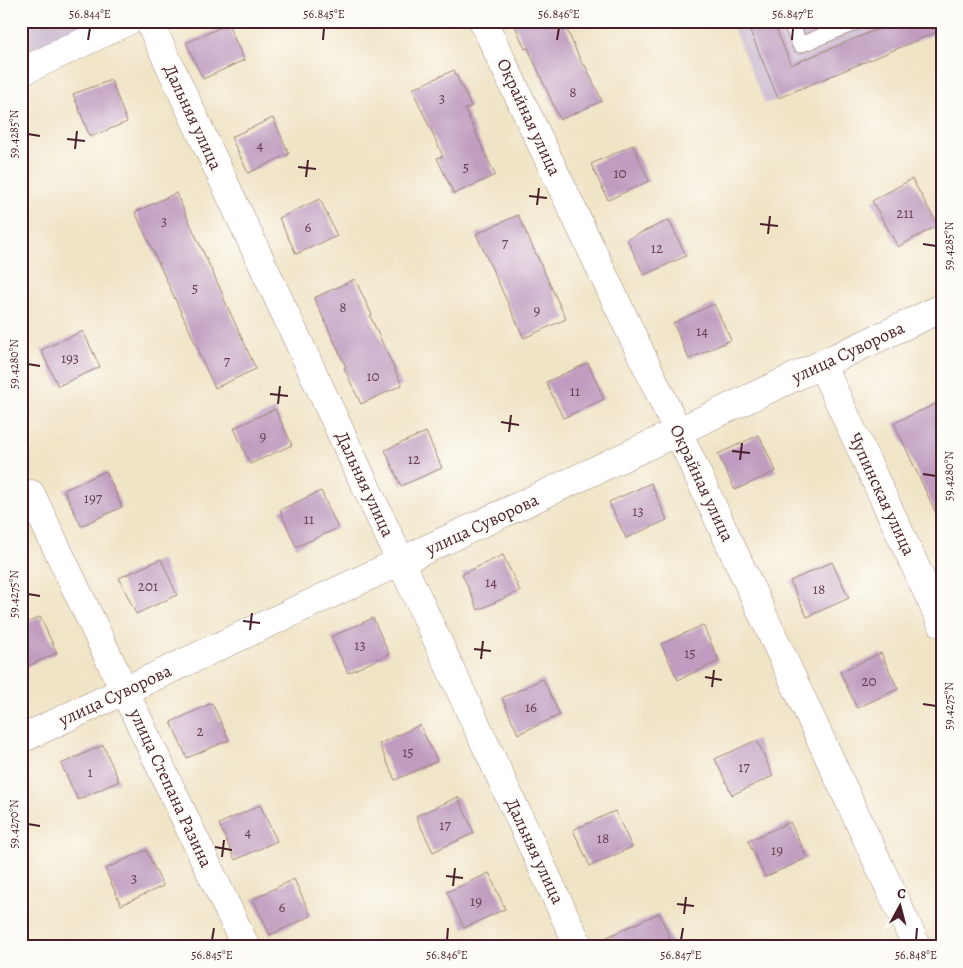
<svg xmlns="http://www.w3.org/2000/svg" width="963" height="968" font-family="Alegreya,serif">
<style>
.industrial{fill:#cebed2}
.building{fill:#c09dc0}
.lines{fill:none;stroke-linecap:round;stroke-linejoin:round}
.service-casing{stroke:#9d8278;stroke-width:17}
.minor-casing{stroke:#9d8278;stroke-width:29}
.service{stroke:#fff;stroke-width:15}
.minor{stroke:#fff;stroke-width:28}
.ticks{fill:none;stroke:#4a1f2b;stroke-width:2}
.labels{text-anchor:middle;dominant-baseline:central;stroke-width:4.5;stroke-linejoin:round;paint-order:stroke}
.number-label{font-size:15px;fill:#683e50}
.street-label{font-size:18px;fill:#4a1f2b;stroke:#fdfcf7}
.neatline{fill:none;stroke:#4a1f2b;stroke-width:2}
.ticks-label{font-size:12px;text-anchor:middle;fill:#4a1f2b}
</style>
<rect width="100%" height="100%" fill="#fdfcf7"/>
<filter id="ink" filterUnits="userSpaceOnUse"><feTurbulence type="fractalNoise" baseFrequency=".02" numOctaves="2"/><feDisplacementMap in="SourceGraphic" scale="10" xChannelSelector="R" yChannelSelector="G"/><feConvolveMatrix kernelMatrix="1 2 1 2 8 2 1 2 1" color-interpolation-filters="sRGB"/></filter>
<filter id="wash" filterUnits="userSpaceOnUse"><feTurbulence type="fractalNoise" baseFrequency=".0096" numOctaves="4" result="noise"/><feDisplacementMap in="SourceGraphic" scale="20" xChannelSelector="R" yChannelSelector="G"/><feGaussianBlur stdDeviation="1.12" result="paint"/><feColorMatrix in="noise" values="0 0 0 0 0 0 0 0 0 0 0 0 0 0 0 0 0 1.4 0 .05"/><feComposite in="paint" operator="in"/></filter>
<g filter="url(#wash)">
<rect width="100%" height="100%" fill="#f0e4c6"/>
<path class="industrial" d="M21,21H94L21,55Z
M730,21H942V31L765,104Z"/>
<g id="blocks">
<path class="building" d="M513,21H563L583,66L585,65L602,101L560,120L528,48L525,49Z
M746,21H773L791,65L897,21H942V30L778,98Z
M228,24L244,60L203,79L186,43Z
M454,70L471,107L465,109L495,175L454,194L437,158L443,156L412,89Z
M111,80L127,122L90,137L73,94Z
M273,118L289,154L248,173L231,137Z
M633,145L649,181L608,200L591,164Z
M912,179L938,225L898,247L872,201Z
M176,193L224,297H223L256,369L215,388L198,352L199,351L135,212Z
M320,199L337,236L296,254L279,218Z
M518,215L566,319L524,338L476,234Z
M669,220L686,256L644,275L627,239Z
M355,279L372,315L370,316L402,385L361,404L344,368L346,367L314,298Z
M714,304L731,340L689,359L673,323Z
M83,331L100,367L58,386L41,350Z
M588,363L604,399L563,418L546,382Z
M942,401V526L894,423Z
M275,409L292,445L250,464L234,428Z
M426,432L442,468L401,486L385,450Z
M759,435L776,471L735,490L718,454Z
M106,471L122,507L81,526L64,490Z
M651,483L667,520L626,538L609,502Z
M321,491L338,528L296,547L280,510Z
M503,555L520,591L478,610L462,574Z
M161,559L177,595L136,614L119,578Z
M832,562L849,598L807,617L790,581Z
M40,617L57,653L21,669V626Z
M373,618L389,654L348,673L331,637Z
M703,625L719,661L678,680L661,644Z
M881,653L898,689L857,708L840,672Z
M543,679L560,715L518,734L502,698Z
M212,703L229,740L187,758L171,722Z
M420,725L437,761L395,780L379,744Z
M757,740L773,776L732,795L715,759Z
M103,745L119,781L78,800L61,764Z
M458,797L474,833L433,852L416,816Z
M260,805L277,841L235,860L219,824Z
M615,811L632,847L590,866L573,830Z
M790,822L807,858L765,877L748,841Z
M146,850L163,886L121,905L105,869Z
M489,873L505,909L464,928L447,892Z
M294,879L311,916L270,935L253,899Z
M659,913L674,947H594V943Z"/>
</g>
</g>
<g filter="url(#ink)">
<use href="#blocks" fill-opacity="0" stroke="#9d8278" stroke-width="1"/>
<g class="lines">
<g class="service-casing">
<path id="service" d="M790,21L800,45L859,21"/>
</g>
<g class="minor-casing">
<path id="minor" d="M149,21L401,562L579,947
M483,21L678,432L917,947
M21,72L128,21
M822,365L942,624
M31,494L246,947
M21,739L942,308"/>
</g>
<use href="#service" class="service"/>
<use href="#minor" class="minor"/>
</g>
</g>
<path class="ticks" d="M88,40L90,28M323,40L324,28M557,40L559,28M792,40L793,28M28,134L40,136M67,139L85,141M75,149L77,131M298,167L316,169M306,177L308,160M529,196L547,198M537,205L539,188M760,224L778,226M768,234L770,216M923,244L936,246M28,364L40,366M270,394L288,396M278,404L280,386M501,422L519,425M509,432L511,415M732,451L750,453M740,460L742,443M923,474L936,476M28,594L40,596M243,621L260,623M250,630L252,613M474,649L491,651M481,659L483,641M705,677L722,680M712,687L714,670M923,704L936,706M28,824L40,826M215,847L232,850M222,857L224,840M446,876L463,878M453,886L455,868M677,904L694,906M684,914L686,897M212,940L214,928M447,940L448,928M681,940L683,928M916,940L917,928"/>
<g class="labels">
<g class="number-label">
<text x="573" y="92">8</text>
<text x="442" y="98">3</text>
<text x="260" y="145">4</text>
<text x="466" y="167">5</text>
<text x="620" y="173">10</text>
<text x="905" y="213">211</text>
<text x="164" y="221">3</text>
<text x="308" y="227">6</text>
<text x="505" y="243">7</text>
<text x="657" y="248">12</text>
<text x="195" y="288">5</text>
<text x="343" y="307">8</text>
<text x="537" y="310">9</text>
<text x="702" y="331">14</text>
<text x="70" y="358">193</text>
<text x="227" y="361">7</text>
<text x="373" y="376">10</text>
<text x="575" y="391">11</text>
<text x="263" y="436">9</text>
<text x="414" y="459">12</text>
<text x="93" y="498">197</text>
<text x="638" y="511">13</text>
<text x="309" y="519">11</text>
<text x="491" y="582">14</text>
<text x="148" y="586">201</text>
<text x="819" y="589">18</text>
<text x="360" y="645">13</text>
<text x="690" y="653">15</text>
<text x="869" y="681">20</text>
<text x="531" y="707">16</text>
<text x="200" y="731">2</text>
<text x="408" y="752">15</text>
<text x="744" y="767">17</text>
<text x="90" y="772">1</text>
<text x="445" y="825">17</text>
<text x="248" y="832">4</text>
<text x="603" y="838">18</text>
<text x="777" y="850">19</text>
<text x="134" y="878">3</text>
<text x="476" y="901">19</text>
<text x="282" y="907">6</text>
</g>
<g class="street-label">
<text transform="translate(193 117) rotate(65)">Дальняя улица</text>
<text transform="translate(529 117) rotate(65)">Окрайная улица</text>
<text transform="translate(848 352) rotate(-25)">улица Суворова</text>
<text transform="translate(702 483) rotate(65)">Окрайная улица</text>
<text transform="translate(365 484) rotate(65)">Дальняя улица</text>
<text transform="translate(882 494) rotate(65)">Чупинская улица</text>
<text transform="translate(482 524) rotate(-25)">улица Суворова</text>
<text transform="translate(115 695) rotate(-25)">улица Суворова</text>
<text transform="translate(171 788) rotate(65)">улица Степана Разина</text>
<text transform="translate(535 851) rotate(65)">Дальняя улица</text>
</g>
</g>
<rect width="963" height="968" fill="none" stroke="#fdfcf7" stroke-width="55"/>
<g transform="translate(900 906) rotate(7)" stroke="#fdfcf7" stroke-width="4" paint-order="stroke">
<path d="M0-4L9 19L0 12L-9 19Z" fill="#4a1f2b"/>
<text y="-8" font-size="14" font-weight="bold" text-anchor="middle" fill="#4a1f2b">С</text>
</g>
<rect x="28" y="28" width="908" height="912" class="neatline"/>
<g class="ticks-label">
<text x="90" y="18">56.844°E</text>
<text x="324" y="18">56.845°E</text>
<text x="559" y="18">56.846°E</text>
<text x="793" y="18">56.847°E</text>
<text transform="translate(14 134) rotate(-90)" y="4">59.4285°N</text>
<text transform="translate(949 246) rotate(-90)" y="4">59.4285°N</text>
<text transform="translate(14 364) rotate(-90)" y="4">59.4280°N</text>
<text transform="translate(949 476) rotate(-90)" y="4">59.4280°N</text>
<text transform="translate(14 594) rotate(-90)" y="4">59.4275°N</text>
<text transform="translate(949 706) rotate(-90)" y="4">59.4275°N</text>
<text transform="translate(14 824) rotate(-90)" y="4">59.4270°N</text>
<text x="212" y="959">56.845°E</text>
<text x="447" y="959">56.846°E</text>
<text x="681" y="959">56.847°E</text>
<text x="916" y="959">56.848°E</text>
</g>
</svg>
